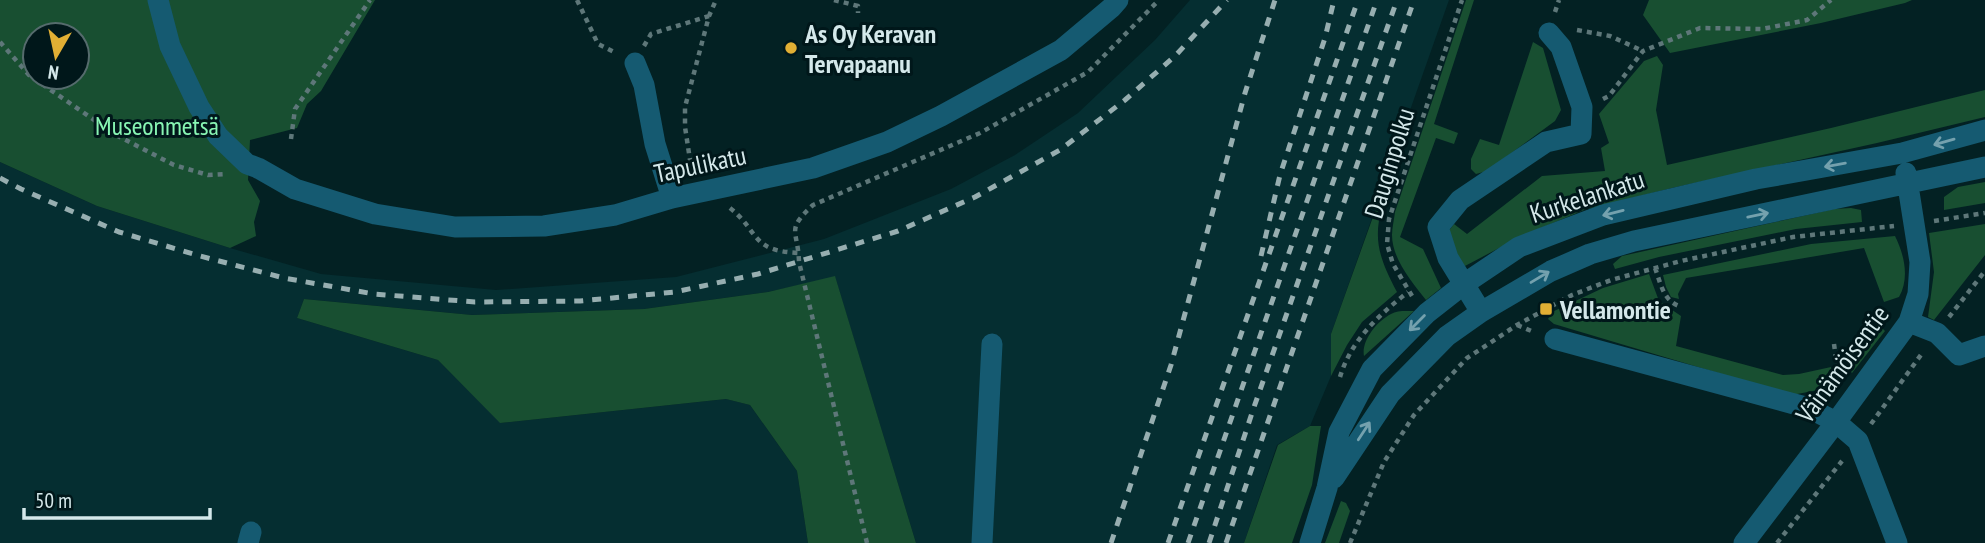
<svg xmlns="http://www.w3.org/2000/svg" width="1985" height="543" font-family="'PT Sans Narrow',sans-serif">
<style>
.built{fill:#052e31}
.green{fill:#184f31;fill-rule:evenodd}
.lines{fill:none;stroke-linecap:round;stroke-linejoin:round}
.path{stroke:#5e7779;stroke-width:4.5;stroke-dasharray:5 5;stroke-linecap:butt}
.minor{stroke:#155a71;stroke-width:21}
.rail{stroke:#97aeb0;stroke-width:5;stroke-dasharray:9 9;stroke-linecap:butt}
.oneway{stroke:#74a1ae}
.poi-dot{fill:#e1af34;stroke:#00171a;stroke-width:2.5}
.labels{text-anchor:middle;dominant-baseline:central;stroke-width:6;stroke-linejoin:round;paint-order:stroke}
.poi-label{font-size:26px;font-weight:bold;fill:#d4e8ea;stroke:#00171a;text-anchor:start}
.park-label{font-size:26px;fill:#88f6b4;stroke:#00171a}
.street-label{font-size:26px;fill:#d4e8ea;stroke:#00171a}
</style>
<rect width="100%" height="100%" fill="#032123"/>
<path class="built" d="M1190,0H1449L1331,334V376L1310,426L1277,445L1244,543H916L835,277L768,292L644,309L472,315L304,299L297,318L438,360L501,423L726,399L750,405L797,471L808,543H0V162L97,206L230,248L321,274L496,290L676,277L824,239L951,189L1015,155L1078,113L1155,40Z"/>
<path class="green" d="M0,0H375L321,91L307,104L297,128L250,140L248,180L260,201L254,222L256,236L230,248L97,206L0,162ZM35,35H77V77H35Z
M1466,0H1474L1434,124L1458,133L1454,144L1436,138L1400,237L1423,249L1441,288L1426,300C1412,282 1392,259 1392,235C1392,228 1394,220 1395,212Z
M1649,0H1912L1905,3L1821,23L1670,53L1643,15Z
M1533,42L1543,48L1561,110L1555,121L1487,171L1476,174L1471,169V159L1480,139L1499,145Z
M1657,56L1663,65L1656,110L1667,165L1831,128L1985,90V117L1877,143L1672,188L1584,210L1520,237L1465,266L1449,247L1447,233L1454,224L1467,234L1542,176L1605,171L1601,148L1609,143L1599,114L1644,61Z
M1388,175L1391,176C1375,228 1370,242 1397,292L1362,322L1347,345L1331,376V334Z
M1985,182V203L1944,210V197L1958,187Z
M1851,208L1861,210L1862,222L1796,229L1659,257L1615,269L1613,264L1622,256L1834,209Z
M1985,224V255L1934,320L1928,317L1934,272L1929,233Z
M1895,236C1904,254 1910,278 1899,297L1884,302L1864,248L1686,278L1678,294L1679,299L1671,297L1666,287L1663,275L1811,244Z
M1649,274L1659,301L1681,316L1676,346L1783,375L1799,374L1831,367L1838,382H1826L1818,390L1792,395L1554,324L1548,319L1552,312L1603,288Z
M835,276L916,543H808L797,471L750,405L726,399L500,423L438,360L297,318L304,299L472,315L644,309L768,292Z
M1414,311L1364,356C1361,341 1377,321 1391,314C1397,310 1407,311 1414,311Z
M1875,328H1882L1885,331L1852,373L1843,363Z
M1310,426H1321L1312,485L1292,543H1244L1278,445Z
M1341,501L1346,503L1350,511L1339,543H1325Z"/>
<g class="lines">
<path class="path" d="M577,0L598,44L616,53
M834,0L858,6V13
M1555,12L1559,0
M1577,30L1610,36L1643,51
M0,42L29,75L116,135L174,165L208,175L226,174
M644,46L651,34L709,16
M1603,99L1609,96L1643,51L1700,28L1762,29L1807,20L1831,0
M291,139L295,109L370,0
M692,173L685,127V107L709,16L716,0
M730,208C760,232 750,251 799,253
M1934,221L1985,213
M1655,268C1661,284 1663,300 1679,306
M1412,296L1393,264L1387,244L1389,219L1462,0
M1949,317L1985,271
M1517,325L1534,332
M1834,344L1839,380
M1340,377C1351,340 1379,315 1408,292
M1871,424L1923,352
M867,543L799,262C798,229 785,231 813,205L980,133L1088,72L1159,0
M1350,543L1384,462L1414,415L1467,358L1517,325L1572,295L1611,280L1681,261L1793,237L1894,226
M1777,543L1842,461"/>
<path class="minor" d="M158,0L170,46L199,107L218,136L247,164L258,168L295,189L375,214L455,227L544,226L615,215L672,198L813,168L887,142L941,116L1061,50L1111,8L1118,0
M635,63L644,85L655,144L672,198
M1481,312L1448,258L1438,227L1460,200L1546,142L1581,134L1582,107L1561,47L1549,33
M1909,322L1937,333L1959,355L1985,346
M1555,339L1809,408L1836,422L1858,441L1897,543
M1334,478L1390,394L1447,336L1481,312L1551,271L1590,254L1634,241L1985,167
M248,543L251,532
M982,543L992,344
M1310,543L1327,488L1339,432L1372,369L1427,313L1464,284L1519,247L1603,215L1756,179L1902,153L1985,130
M1744,543L1836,422L1909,322L1918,294L1920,262L1906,173"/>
<path class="rail" d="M0,178L21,189L119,232L200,256L284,278L374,294L475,302L580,301L675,292L758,274L898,231L975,197L1060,150L1125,100L1175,56L1227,0
M1261,256L1280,175L1325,38L1334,0
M1111,543L1171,365L1245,93L1275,0
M1168,543L1358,0
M1188,543L1377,0
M1209,543L1254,407L1397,0
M1226,543L1414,0"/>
</g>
<defs><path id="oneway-shaft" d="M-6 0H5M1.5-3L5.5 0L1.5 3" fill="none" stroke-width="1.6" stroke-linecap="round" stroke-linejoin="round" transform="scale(1.75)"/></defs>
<g class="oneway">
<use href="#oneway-shaft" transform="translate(1944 142) rotate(164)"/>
<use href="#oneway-shaft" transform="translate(1835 165) rotate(170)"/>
<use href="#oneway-shaft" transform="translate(1613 213) rotate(166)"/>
<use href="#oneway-shaft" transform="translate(1758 215) rotate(-12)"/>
<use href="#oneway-shaft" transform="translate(1540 277) rotate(-31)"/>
<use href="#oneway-shaft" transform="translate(1417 323) rotate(135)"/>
<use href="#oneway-shaft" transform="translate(1364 431) rotate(-57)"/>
</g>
<g class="poi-dot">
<circle cx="791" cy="48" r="7"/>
<rect x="1539" y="302" width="14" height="14" rx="3.5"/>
</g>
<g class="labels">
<g class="poi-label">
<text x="805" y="33">As Oy Keravan<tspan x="805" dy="30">Tervapaanu</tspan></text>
<text x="1560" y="309">Vellamontie</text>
</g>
<g class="park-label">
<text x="157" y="125">Museonmetsä</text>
</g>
<g class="street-label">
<text transform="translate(1389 163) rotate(-73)">Dauginpolku</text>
<text transform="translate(700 164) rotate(-12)">Tapulikatu</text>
<text transform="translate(1587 196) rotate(-18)">Kurkelankatu</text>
<text transform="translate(1842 364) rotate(-54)">Väinämöisentie</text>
</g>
</g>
<g transform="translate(56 56) rotate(189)"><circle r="33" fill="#00171a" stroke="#556b6d" stroke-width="2"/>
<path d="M0-5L12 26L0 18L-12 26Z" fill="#e1af34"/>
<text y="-10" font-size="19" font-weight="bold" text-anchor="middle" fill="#d4e8ea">N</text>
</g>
<path d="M24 508v10h186v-10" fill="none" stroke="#d4e8ea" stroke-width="3.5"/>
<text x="35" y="508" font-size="21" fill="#d4e8ea" stroke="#00171a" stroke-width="5" paint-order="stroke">50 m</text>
</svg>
